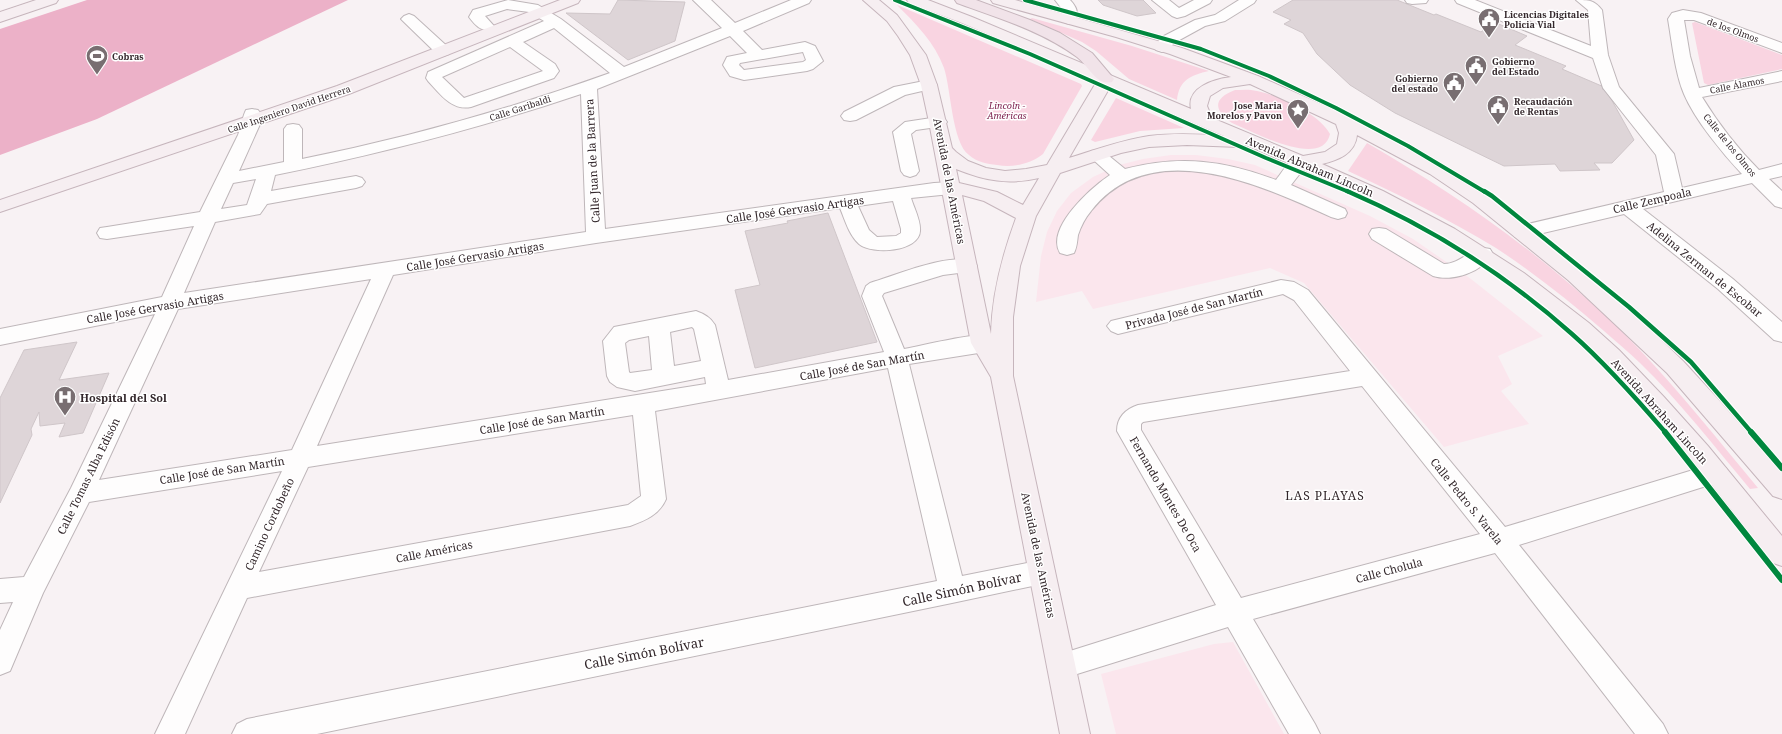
<svg xmlns="http://www.w3.org/2000/svg" width="1782" height="734" font-family="'Noto Serif',serif">
<style>
.built{fill:#fbe6ed}
.green{fill:#f9d4e1}
.water{fill:#ecb1c8}
.building{fill:#ded5d8;stroke:#cfc6c9}
.lines{fill:none;stroke-linecap:round;stroke-linejoin:round}
.minor-casing{stroke:#beb6b9;stroke-width:2}
.major-casing{stroke:#c6b5bc;stroke-width:2}
.highway-casing{stroke:#c6b5bc;stroke-width:2}
.minor{fill:#fefdfd;fill-rule:evenodd}
.major{fill:#f6eef1;fill-rule:evenodd}
.highway{fill:#f1e3e9;fill-rule:evenodd}
.cycleway-far2-casing{stroke:#fff;stroke-width:6}
.cycleway-far1-casing{stroke:#fff;stroke-width:7}
.cycleway-casing{stroke:#fff;stroke-width:8}
.cycleway-far2{stroke:#00873e;stroke-width:4}
.cycleway-far1{stroke:#00873e;stroke-width:4.5}
.cycleway{stroke:#00873e;stroke-width:6}
.labels{text-anchor:middle;dominant-baseline:central;stroke-width:3;stroke-linejoin:round;paint-order:stroke}
.far-poi-label{font-size:9px;font-weight:bold;fill:#33272b;stroke:#fff;text-anchor:start}
.far-street-label{font-size:9px;fill:#33272b;stroke:#fff}
.far-park-label{font-size:9px;font-style:italic;fill:#791a49;stroke:#fff}
.street-label{font-size:11px;fill:#33272b;stroke:#fff}
.poi-label{font-size:11px;font-weight:bold;fill:#33272b;stroke:#fff;text-anchor:start}
.neighbourhood-label{font-size:12px;letter-spacing:1px;fill:#33272b;stroke:#fff}
.near-street-label{font-size:13px;fill:#33272b;stroke:#fff}
</style>
<rect width="100%" height="100%" fill="#f8f2f4"/>
<path class="built" d="M1171,155H1196L1228,159L1255,165L1370,216L1413,239L1471,279L1543,336L1498,356L1512,384L1501,391L1529,424L1444,447L1304,283L1270,268L1093,309L1082,291L1036,302L1041,256L1047,232L1057,211L1071,193L1093,177L1119,165L1143,159Z
M1233,642L1284,734H1116L1101,674L1214,644Z"/>
<path class="green" d="M897,5L1081,84L1082,86L1043,154C1030,164 1013,168 997,165C987,164 977,162 969,155C952,143 951,89 944,68C935,43 916,24 897,5Z
M1032,18L1132,46L1209,71C1191,75 1179,80 1177,100L1129,79L1096,51L1082,42L1030,19Z
M1695,22L1782,55V69L1708,85L1704,83L1692,23Z
M1235,90C1242,90 1249,89 1257,91C1278,95 1320,114 1330,134C1322,170 1252,131 1232,123C1214,110 1212,99 1235,90Z
M1116,98L1184,128L1140,131L1095,142L1091,140Z
M1367,143C1466,200 1560,267 1639,349C1681,393 1719,441 1758,488L1750,489C1714,446 1680,402 1640,363C1629,352 1616,342 1604,331C1569,301 1534,273 1496,248C1448,219 1398,194 1348,171Z"/>
<path class="water" d="M87,0H348L97,119L0,155V29Z"/>
<path class="building" d="M618,0L685,2L675,41L628,60L566,13L610,14Z
M1098,0H1143L1156,13L1137,16L1103,5Z
M1293,0H1397L1434,15L1436,14L1481,32L1494,22L1527,36L1515,45L1566,66L1562,69L1604,87L1602,89L1606,90L1634,140L1612,163H1594L1600,170L1560,171L1555,164L1504,166L1395,113L1350,85L1317,54L1303,33L1284,24L1291,20L1273,12Z
M828,213L877,342L755,368L735,290L760,285L745,231L788,223L787,221Z
M77,342L59,380L109,373L83,433L59,437L65,423L40,426L39,412L31,429L32,435L0,503V398L24,350Z"/>
<g class="lines">
<g class="minor-casing">
<path id="minor" d="M508,0L538,5L561,19L624,67L722,28L693,0H711L735,23L791,0H811L809,3L743,31L762,50L805,42L815,46L823,61L813,69L807,71L744,80L730,76L723,65L727,57L747,53L730,36L597,89L605,229L934,183L951,182L958,184L960,188L958,192L951,194L911,198C914,208 921,221 920,231C919,252 872,255 859,244C849,235 845,220 840,208L596,243L393,275L317,446L706,384L705,377L635,391L617,387L610,382L607,376L603,341L614,327L696,311C704,314 710,317 715,325L728,380L884,352L862,296L866,286L870,283C897,275 947,253 974,261L977,266L974,271L943,275L884,293L882,296L904,349C930,344 987,329 1010,336L1013,342L1010,348L909,364L962,576L1042,560L1051,564L1055,572L1051,580L1042,584L952,603L317,734H232L237,724L247,719L937,581L888,368L655,411L666,499C659,515 646,520 630,526L247,598L185,734H155L282,471L89,502L43,593L10,671L0,675V630L13,602L0,603V579L24,577L71,488L155,314L0,345V329L162,297L194,226L107,239L100,238L97,233L100,228L107,227L200,212L238,135C241,128 243,115 246,110L252,109L258,110L261,114V122L239,171L284,162V129L287,125L293,124L299,125L302,129V159C407,138 510,109 610,73L554,28L523,42L555,64L559,71L554,78L471,107C452,111 440,94 428,81L426,78L428,72L544,21L529,12L507,9L485,16L494,26L491,29C481,32 475,25 469,17L473,10ZM510,47L543,71L464,98L442,77ZM803,52L806,60L803,62L744,70L739,65L740,63ZM581,94L586,232L184,293L215,222L260,214L267,204L356,188L362,186L365,182L362,178L356,176L271,191L275,175C378,154 481,128 581,94ZM256,179L247,205L221,209L233,183ZM893,201L901,229V233L896,236L877,237L869,230L858,206ZM371,279L292,450L99,480L178,309ZM692,327L694,329L701,361L674,366L670,332ZM649,336L652,370L630,373L629,372L625,343L629,340ZM633,415L641,496L628,505L259,572L308,467Z
M1055,0H1070C1076,6 1080,14 1074,22L1069,24L1064,22L1061,19L1062,9Z
M1152,0H1169L1179,8L1194,0H1212L1210,3L1185,16L1177,18L1172,16Z
M1239,0H1256L1254,3L1225,21L1205,26L1174,43L1168,50L1162,52L1156,50L1154,47L1162,37L1195,20L1215,15Z
M1405,0H1428L1426,3L1412,4L1407,3Z
M1455,0H1475L1591,46L1588,10L1576,0C1589,0 1594,0 1602,10L1608,55L1619,87L1674,154L1682,188L1742,174C1723,154 1695,120 1684,94C1675,73 1672,42 1668,19L1672,13L1683,10L1701,13L1782,43V53L1694,20H1684L1690,56L1699,88L1782,71V81L1702,97C1718,123 1737,148 1759,170L1782,164V176L1769,179L1782,191V208L1775,206L1752,183L1643,209L1733,279L1782,322V342L1774,340L1718,289L1624,214L1522,238L1515,237L1512,232L1515,227L1664,192L1656,155L1603,88L1593,58L1457,3Z
M409,14L414,16L449,48L451,51L449,54L443,56L437,54L404,22L401,19L404,16Z
M929,80L935,82L937,85L935,88L905,95L856,120L850,121L844,120L841,116L844,112L894,87Z
M938,117L944,118L947,122L944,126L916,130L911,134L919,171L916,175L910,177L904,175L901,171L893,132L905,122Z
M1097,150L1103,151L1125,169C1180,155 1223,160 1276,180C1285,169 1291,154 1306,158L1309,162L1291,185L1345,209L1347,213L1345,217L1338,219L1331,217C1261,185 1151,134 1091,211C1085,218 1081,226 1078,235C1077,242 1077,247 1074,253L1067,255L1060,253C1045,228 1092,187 1110,175L1088,155L1091,151Z
M1379,228L1386,229L1444,264C1462,264 1473,244 1490,249L1493,254C1482,272 1453,282 1433,276L1372,239L1369,234L1372,229Z
M1281,280L1294,282L1308,290L1505,527L1703,467L1717,465L1726,468L1729,475L1726,482L1703,487L1519,545L1663,724L1668,734H1635L1495,553L1253,619L1315,724L1320,734H1289L1228,627L1061,679L1051,675L1047,666L1051,657L1216,605L1117,431C1117,417 1126,409 1138,405L1350,371L1294,300L1283,294L1118,334L1111,331L1107,326L1111,321ZM1362,386L1480,534L1241,598L1141,430V424L1143,422Z"/>
</g>
<g class="major-casing">
<path id="major" d="M36,0H58L56,3L0,22V12Z
M560,0H580L578,3L349,94L0,212V200L337,86Z
M863,0H879L897,15L926,55L937,85L952,148L956,152L968,161L986,168L1005,171L1026,169L1047,165L1097,81L962,23L909,3L907,0H928L972,17L1191,109C1186,87 1215,79 1231,77L1170,54L1116,37L993,3L991,0H1015L1182,48L1258,76L1350,117L1442,166L1487,195L1582,270L1654,333L1683,361L1717,398L1782,472V499L1773,496L1667,373L1568,280L1473,203L1430,174L1357,135C1355,154 1338,160 1322,164L1383,191L1455,229L1524,273L1589,323L1619,350L1664,397L1708,446L1782,536V566L1773,563C1711,484 1648,398 1572,332C1472,246 1366,196 1246,145L1239,147L1187,145L1149,147L1121,153L1060,173L1036,216L1020,266L1013,317V376L1090,734H1060L991,377L971,343L929,122L921,85L910,55L898,36L887,21ZM1250,84L1336,124L1339,133L1337,144L1325,152L1303,156L1212,118L1207,106L1210,96L1223,88ZM1110,87L1224,136C1199,134 1174,133 1149,136C1122,140 1095,150 1069,158ZM956,169C986,181 1008,185 1039,178L1023,205L997,192L959,183ZM962,195L984,201L1016,218C1002,256 992,294 991,334Z"/>
</g>
<g class="highway-casing">
<path id="highway" d="M955,0H976L1030,20L1060,33L1092,53L1114,79L1112,82C1096,86 1089,66 1077,57C1042,31 998,18 957,3Z"/>
</g>
<use href="#minor" class="minor"/>
<use href="#major" class="major"/>
<use href="#highway" class="highway"/>
<g class="cycleway-far2-casing">
<path id="cycleway-far2" d="M895,0L1030,54L1266,158L1349,192
M1025,0L1201,49L1269,76L1336,108L1408,146L1485,192"/>
</g>
<g class="cycleway-far1-casing">
<path id="cycleway-far1" d="M1347,191C1428,226 1505,274 1572,334C1606,364 1636,398 1666,433
M1484,191L1492,196L1629,307L1691,362L1752,433"/>
</g>
<g class="cycleway-casing">
<path id="cycleway" d="M1665,432L1782,580
M1751,432L1782,468"/>
</g>
<use href="#cycleway-far2" class="cycleway-far2"/>
<use href="#cycleway-far1" class="cycleway-far1"/>
<use href="#cycleway" class="cycleway"/>
</g>
<defs>
<g id="civic-pin" transform="scale(1.15)"><path d="M0 17L-7.5 6A9.5 9.5 0 1 1 7.5 6Z" fill="#786e71" stroke="#fff"/><path d="M-.6-6.5H3V-4.5H.6V-3L4-1V1h2V6H-6V1h2V-1L-.6-3ZM-1.2 2.5V6h2.4V2.5Z" fill="#fff"/></g>
<g id="stadium-pin" transform="scale(1.15)"><path d="M0 17L-7.5 6A9.5 9.5 0 1 1 7.5 6Z" fill="#786e71" stroke="#fff"/><path d="M0-5a6.5 5 0 1 0 0 10a6.5 5 0 1 0 0-10ZM-3.5-1.8h7v3.6h-7Z" fill="#fff"/></g>
<g id="sight-pin" transform="scale(1.15)"><path d="M0 17L-7.5 6A9.5 9.5 0 1 1 7.5 6Z" fill="#786e71" stroke="#fff"/><path d="M0-6L1.8-2.2L6-1.7L2.9 1.2L3.7 5.4L0 3.3L-3.7 5.4L-2.9 1.2L-6-1.7L-1.8-2.2Z" fill="#fff"/></g>
<g id="hospital-pin" transform="scale(1.15)"><path d="M0 17L-7.5 6A9.5 9.5 0 1 1 7.5 6Z" fill="#786e71" stroke="#fff"/><path d="M-5-5h3v3.5h4V-5h3V5h-3V1.5h-4V5h-3Z" fill="#fff"/></g>
</defs>
<g fill-rule="evenodd">
<use href="#civic-pin" x="1489" y="19"/>
<use href="#stadium-pin" x="97" y="56"/>
<use href="#civic-pin" x="1476" y="66"/>
<use href="#civic-pin" x="1454" y="83"/>
<use href="#civic-pin" x="1498" y="106"/>
<use href="#sight-pin" x="1298" y="110"/>
<use href="#hospital-pin" x="65" y="397"/>
</g>
<g class="labels">
<g class="far-poi-label">
<text x="1504" y="14">Licencias Digitales<tspan x="1504" dy="10">Policia Vial</tspan></text>
<text x="112" y="56">Cobras</text>
<text x="1492" y="61">Gobierno<tspan x="1492" dy="10">del Estado</tspan></text>
<text x="1438" y="78" text-anchor="end">Gobierno<tspan x="1438" dy="10">del estado</tspan></text>
<text x="1514" y="101">Recaudación<tspan x="1514" dy="10">de Rentas</tspan></text>
<text x="1282" y="105" text-anchor="end">Jose Maria<tspan x="1282" dy="10">Morelos y Pavon</tspan></text>
</g>
<g class="far-street-label">
<text transform="translate(1733 30) rotate(20)">de los Olmos</text>
<text transform="translate(1737 85) rotate(-11)">Calle Álamos</text>
<text transform="translate(520 108) rotate(-18)">Calle Garibaldi</text>
<text transform="translate(289 109) rotate(-19)">Calle Ingeniero David Herrera</text>
<text transform="translate(1730 145) rotate(51)">Calle de los Olmos</text>
</g>
<g class="far-park-label">
<text x="1007" y="105">Lincoln -<tspan x="1007" dy="10">Américas</tspan></text>
</g>
<g class="street-label">
<text transform="translate(592 161) rotate(-93)">Calle Juan de la Barrera</text>
<text transform="translate(1310 166) rotate(23)">Avenida Abraham Lincoln</text>
<text transform="translate(950 181) rotate(79)">Avenida de las Américas</text>
<text transform="translate(1652 200) rotate(-13)">Calle Zempoala</text>
<text transform="translate(795 209) rotate(-8)">Calle José Gervasio Artigas</text>
<text transform="translate(475 256) rotate(-9)">Calle José Gervasio Artigas</text>
<text transform="translate(1705 269) rotate(39)">Adelina Zerman de Escobar</text>
<text transform="translate(155 307) rotate(-10)">Calle José Gervasio Artigas</text>
<text transform="translate(1194 308) rotate(-14)">Privada José de San Martín</text>
<text transform="translate(862 365) rotate(-10)">Calle José de San Martín</text>
<text transform="translate(1660 411) rotate(48)">Avenida Abraham Lincoln</text>
<text transform="translate(542 420) rotate(-9)">Calle José de San Martín</text>
<text transform="translate(222 470) rotate(-9)">Calle José de San Martín</text>
<text transform="translate(88 476) rotate(-64)">Calle Tomas Alba Edisón</text>
<text transform="translate(1166 494) rotate(60)">Fernando Montes De Oca</text>
<text transform="translate(1467 501) rotate(51)">Calle Pedro S. Varela</text>
<text transform="translate(269 524) rotate(-65)">Camino Cordobeño</text>
<text transform="translate(434 551) rotate(-11)">Calle Américas</text>
<text transform="translate(1039 555) rotate(78)">Avenida de las Américas</text>
<text transform="translate(1389 570) rotate(-15)">Calle Cholula</text>
</g>
<g class="poi-label">
<text x="80" y="397">Hospital del Sol</text>
</g>
<g class="neighbourhood-label">
<text x="1325" y="495">LAS PLAYAS</text>
</g>
<g class="near-street-label">
<text transform="translate(962 589) rotate(-12)">Calle Simón Bolívar</text>
<text transform="translate(644 653) rotate(-11)">Calle Simón Bolívar</text>
</g>
</g>
</svg>
